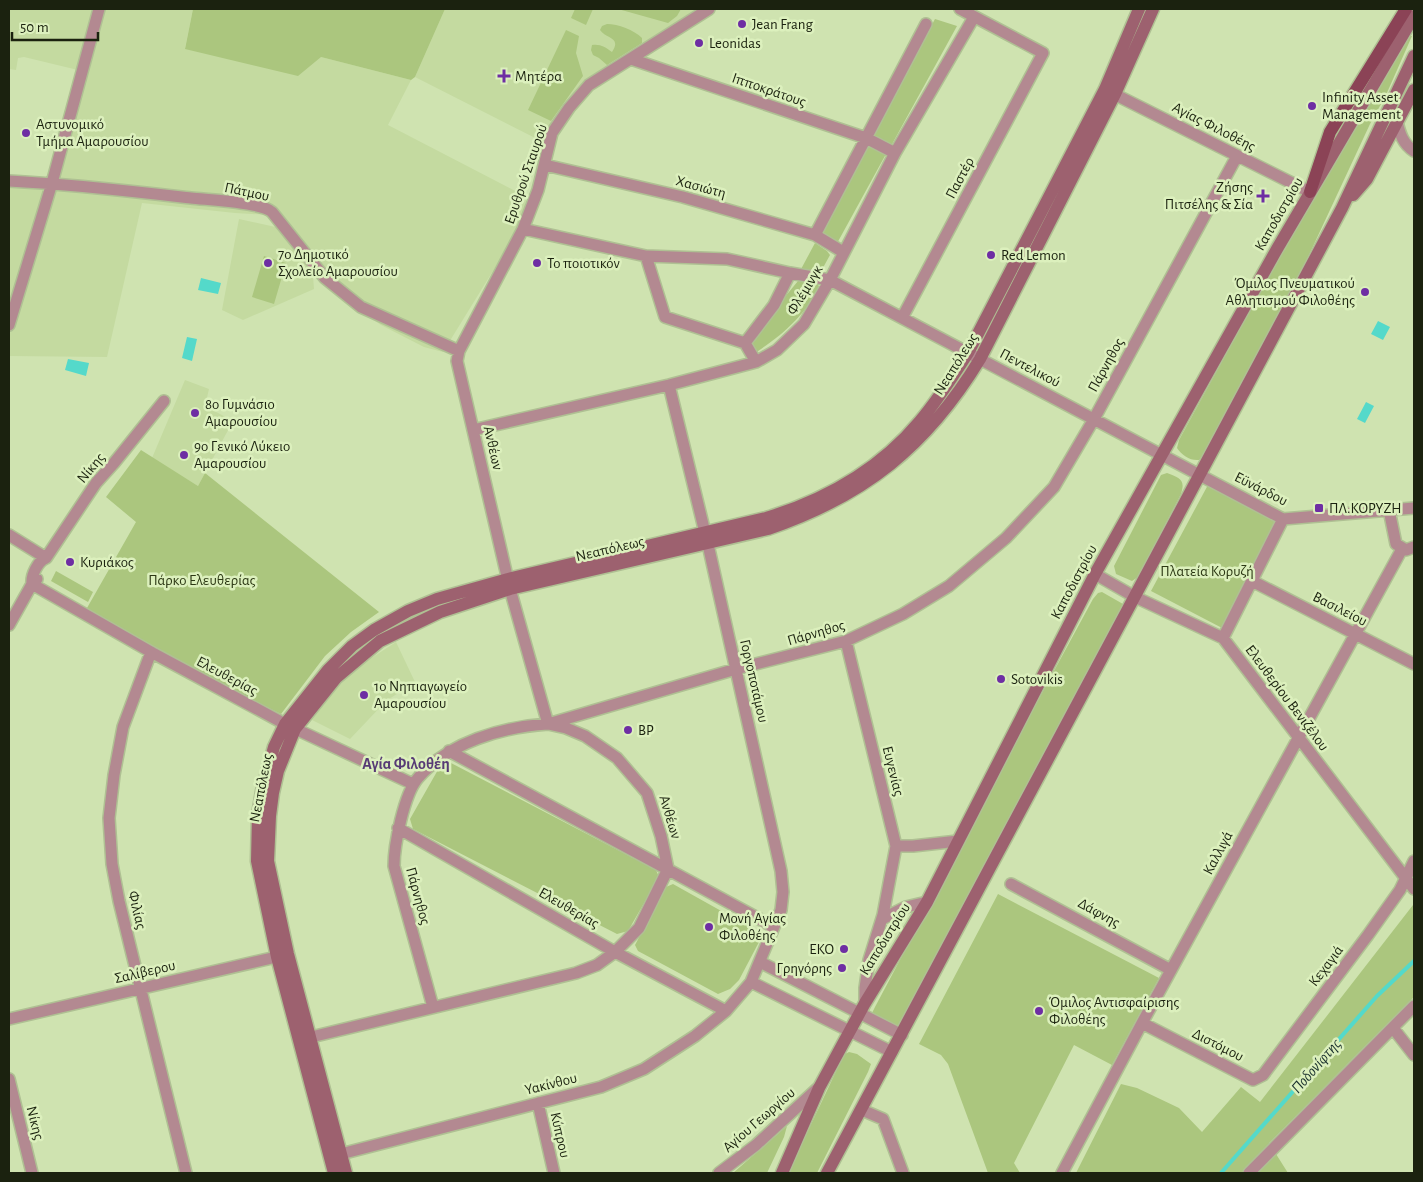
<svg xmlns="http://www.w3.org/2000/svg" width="1423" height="1182" font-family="'Alegreya Sans',sans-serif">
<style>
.built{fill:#c4daa0}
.green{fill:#abc67e}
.water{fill:#54d9ca}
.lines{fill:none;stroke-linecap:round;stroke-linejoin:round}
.stream{stroke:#54d9ca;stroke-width:4}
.street-casing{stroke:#afc093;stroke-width:14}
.secondary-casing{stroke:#afc093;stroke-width:15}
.primary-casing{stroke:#afc093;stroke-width:15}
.street{stroke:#b38991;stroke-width:11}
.secondary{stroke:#9d616f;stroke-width:12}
.primary{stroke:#8b4356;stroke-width:12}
.poi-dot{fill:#6e2ea3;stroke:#dcf0bd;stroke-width:2}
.labels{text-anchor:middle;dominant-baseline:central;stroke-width:5;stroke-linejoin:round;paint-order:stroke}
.poi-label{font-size:15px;fill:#1b220f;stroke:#dcf0bd;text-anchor:start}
.street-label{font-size:15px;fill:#1b220f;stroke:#dcf0bd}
.park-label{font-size:15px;fill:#2c3814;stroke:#dcf0bd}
.neighbourhood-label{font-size:16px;font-weight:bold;fill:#573a75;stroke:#dcf0bd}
.water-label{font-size:16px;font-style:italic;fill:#182f2c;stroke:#dcf0bd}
</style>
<rect width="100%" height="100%" fill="#cfe3b0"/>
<path class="built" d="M9,9H193L185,48L321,57L411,80L388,125L527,197L520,227L443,352L424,347L381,325L348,303L272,215L235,213L142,203L107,357L9,356V184L48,185L78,70L24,57L18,58L16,70L9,69Z
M445,9H701L644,47L587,79L547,144L415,77Z
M239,219L280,228L298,251L313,276L314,289L243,320L222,310Z
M185,380L209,389L205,406L233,421L198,486L152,458Z
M396,642L415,682L386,701L350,739L312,720L337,688L356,668Z"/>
<path class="green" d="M193,9H445L415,77L411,80L321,57L298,76L185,49Z
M575,9H593L586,25L571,18Z
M618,9H681L677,16L668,23Z
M935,19L957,26L891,146L872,136Z
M607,24C618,24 634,30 642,38V43L607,65L599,58L593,55L591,50L592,45C601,44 605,47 612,52C622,37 606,39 600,30L602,26Z
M566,30L579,36L576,53L583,76L551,121L528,110Z
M1410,36H1412L1386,95L1370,124L1295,285L1205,453L1199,460C1190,461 1182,455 1177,448L1179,440L1278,259L1404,42Z
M869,144L886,154L835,247L820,238Z
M815,243L827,251L830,255L819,275L800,271Z
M264,256L286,263L274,304L252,297Z
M803,280L816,283L819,286C806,316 778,339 750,356L747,343L798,281Z
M141,450L198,486L205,473L379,612L351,632L325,656L281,714L149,650L83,615L136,522L106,497Z
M1167,473C1179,478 1186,479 1181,494L1138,577L1132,581L1116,574L1114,566L1161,475Z
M1209,483L1275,522L1224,629L1151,591Z
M56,571L93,592L88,602L51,581Z
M1102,592L1123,604L1124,608L898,1027L875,1017L872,1013L875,1007L1036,704L1093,599L1098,593Z
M451,763L656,870L659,877L628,931L617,934L413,829L410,819L439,768Z
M673,884L757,931L759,942L739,980L730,989L718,994L638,951L635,945L666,887Z
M998,894L1159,978L1112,1065L1074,1045L1014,1163L1020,1173H988L948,1064L941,1055L919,1044Z
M1413,905L1414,906V997L1269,1143L1288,1173H1076L1121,1084L1137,1088L1179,1108L1202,1132L1241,1087L1260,1102Z
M849,1052L857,1054L871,1064L868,1072L817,1173H788L840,1063L845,1054Z
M787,1126L784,1137L767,1173H733Z"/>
<path class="water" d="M201,278L221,283L218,294L198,290Z
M1378,321L1390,327L1383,340L1371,334Z
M187,337L197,339L192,361L182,358Z
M68,359L89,363L86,376L65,370Z
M1366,402L1374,406L1365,423L1357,419Z"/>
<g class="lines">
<path class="stream" d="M1221,1173L1377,996L1414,961"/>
<g class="street-casing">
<path id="street" d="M631,59L866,138L895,153
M1108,91L1310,192
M1397,122C1400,134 1403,144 1414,151
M545,165L683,197L815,235L843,252
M9,181C70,184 130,191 191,198C208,200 261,202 272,212L325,278L361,307L459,351
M523,229L646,256L665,317L745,343
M815,235L926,24
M646,256L727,259L790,273L830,280L1283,519L1414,508
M902,318L1043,53L960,9
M9,325L52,183L99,9
M756,362L745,343L774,305L790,273
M473,430L669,385L756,362L777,350L804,324L830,280L895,153L974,17
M1389,510L1396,544L1406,550L1414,547
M9,535L46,558
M1095,574L1135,597L1223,638L1414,889
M1252,581L1414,664
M32,584L151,652L285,724L413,784
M32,584C31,575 38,561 46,558L96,483L114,463L164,401
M9,625L32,584L37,579
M1223,638L1283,519
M846,641L896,846L883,915L869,960L865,988V1003
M151,652L123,727L114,775L109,818L112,864L119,901L186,1173
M449,751L774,927
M398,828L615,952L726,1011
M896,846H913L958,841
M1011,884L1171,970
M882,919L906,907L927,902
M760,962L902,1035
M751,982L892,1052
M433,1007L394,866C394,845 404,794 418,778C449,742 502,727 548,724L736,669L846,641L903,614L949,586L1006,538L1054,487L1094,419L1237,156
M9,1019L285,955
M1142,1023L1253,1080L1263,1075L1368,935L1400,890L1414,861
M1393,1028L1414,1055
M303,1039L576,973L597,965L615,952L639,928L668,869L661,836L647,793L617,758L585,736L566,728L548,724L510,589L457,361L459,351L523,229L538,190L552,133L569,108L589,85L709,9
M9,1079L32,1173
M538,1103L554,1173
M862,1110L883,1119L903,1173
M333,1156L601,1087L644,1069L695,1036L726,1011L751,982L781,910L783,892L781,871L709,549L669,385
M719,1173L756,1145L817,1089
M1062,1173L1142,1023L1402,549
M1249,1173L1414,1006"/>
</g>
<g class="secondary-casing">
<path id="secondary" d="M1353,195L1367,179L1414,90
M334,1173L277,957L257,861L258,815L262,791L274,747L285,724L328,670L352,646L374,630L408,611L437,599L508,579L766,518C825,500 880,469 920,421C938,400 953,376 968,353L1105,89L1139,9
M346,1173L288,954L268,861L270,816L273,793L278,771L295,729L336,678L380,641L440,612L510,589L768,529C865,496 927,446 980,359L1115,94L1153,9
M782,1173L819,1088L865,1003L927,902L1095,574L1277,249L1414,16
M827,1173L1342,208L1414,56"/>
</g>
<g class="primary-casing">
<path id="primary" d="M1310,192L1330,132L1406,9"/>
</g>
<use href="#street" class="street"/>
<use href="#secondary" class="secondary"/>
<use href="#primary" class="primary"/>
</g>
<g class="poi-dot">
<circle cx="742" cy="24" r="5"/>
<circle cx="699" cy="43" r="5"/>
<path d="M501.5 68.5h5v5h5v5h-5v5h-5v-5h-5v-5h5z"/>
<circle cx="1312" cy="106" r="5"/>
<circle cx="26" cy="133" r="5"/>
<path d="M1260.5 188.5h5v5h5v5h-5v5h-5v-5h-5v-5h5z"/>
<circle cx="991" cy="255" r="5"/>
<circle cx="268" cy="263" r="5"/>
<circle cx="537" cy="263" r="5"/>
<circle cx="1365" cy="292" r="5"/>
<circle cx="195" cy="413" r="5"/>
<circle cx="184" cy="455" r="5"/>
<rect x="1314" y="503" width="10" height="10" rx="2.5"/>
<circle cx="70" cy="562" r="5"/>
<circle cx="1001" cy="679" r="5"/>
<circle cx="364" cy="695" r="5"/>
<circle cx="628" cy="730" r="5"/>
<circle cx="709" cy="927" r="5"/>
<circle cx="844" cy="949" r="5"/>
<circle cx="842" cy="968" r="5"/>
<circle cx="1039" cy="1011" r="5"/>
</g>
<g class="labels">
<g class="poi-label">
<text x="752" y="24">Jean Frang</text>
<text x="709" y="43">Leonidas</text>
<text x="515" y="76">Μητέρα</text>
<text x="1322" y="97">Infinity Asset<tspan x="1322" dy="17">Management</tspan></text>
<text x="36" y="124">Αστυνομικό<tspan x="36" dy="17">Τμήμα Αμαρουσίου</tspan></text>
<text x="1253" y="187" text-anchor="end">Ζήσης<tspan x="1253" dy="17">Πιτσέλης &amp; Σία</tspan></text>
<text x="278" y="254">7ο Δημοτικό<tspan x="278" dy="17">Σχολείο Αμαρουσίου</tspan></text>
<text x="1001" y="255">Red Lemon</text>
<text x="547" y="263">Το ποιοτικόν</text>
<text x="1355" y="283" text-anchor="end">Όμιλος Πνευματικού<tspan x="1355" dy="17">Αθλητισμού Φιλοθέης</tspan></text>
<text x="205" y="404">8ο Γυμνάσιο<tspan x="205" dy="17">Αμαρουσίου</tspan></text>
<text x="194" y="446">9ο Γενικό Λύκειο<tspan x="194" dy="17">Αμαρουσίου</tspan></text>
<text x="1329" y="508">ΠΛ.ΚΟΡΥΖΗ</text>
<text x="80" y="562">Κυριάκος</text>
<text x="1011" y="679">Sotovikis</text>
<text x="374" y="686">1ο Νηπιαγωγείο<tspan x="374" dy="17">Αμαρουσίου</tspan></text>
<text x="638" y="730">BP</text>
<text x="719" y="918">Μονή Αγίας<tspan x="719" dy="17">Φιλοθέης</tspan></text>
<text x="834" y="949" text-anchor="end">EKO</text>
<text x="832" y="968" text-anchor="end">Γρηγόρης</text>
<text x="1049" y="1002">Όμιλος Αντισφαίρισης<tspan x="1049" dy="17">Φιλοθέης</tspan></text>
</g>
<g class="street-label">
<text transform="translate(769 90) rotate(19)">Ιπποκράτους</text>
<text transform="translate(1214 127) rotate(27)">Αγίας Φιλοθέης</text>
<text transform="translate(526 174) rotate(-71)">Ερυθρού Σταυρού</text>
<text transform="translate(960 178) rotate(-62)">Παστέρ</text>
<text transform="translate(701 187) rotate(15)">Χασιώτη</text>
<text transform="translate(247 192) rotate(12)">Πάτμου</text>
<text transform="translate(1279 214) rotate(-60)">Καποδιστρίου</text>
<text transform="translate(805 290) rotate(-59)">Φλέμινγκ</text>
<text transform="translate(956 364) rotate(-58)">Νεαπόλεως</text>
<text transform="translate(1106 365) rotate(-61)">Πάρνηθος</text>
<text transform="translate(1030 368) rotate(28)">Πεντελικού</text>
<text transform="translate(493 448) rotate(77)">Ανθέων</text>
<text transform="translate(91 468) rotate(-50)">Νίκης</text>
<text transform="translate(1261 489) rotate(27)">Εϋνάρδου</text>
<text transform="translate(610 549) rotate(-13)">Νεαπόλεως</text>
<text transform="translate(1074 582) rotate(-62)">Καποδιστρίου</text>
<text transform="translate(1340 609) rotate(27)">Βασιλείου</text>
<text transform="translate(816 633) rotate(-16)">Πάρνηθος</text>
<text transform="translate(227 676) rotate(28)">Ελευθερίας</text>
<text transform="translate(754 681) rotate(77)">Γοργοποτάμου</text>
<text transform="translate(1287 698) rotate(53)">Ελευθερίου Βενιζέλου</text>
<text transform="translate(893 771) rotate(76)">Ευγενίας</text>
<text transform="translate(261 788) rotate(-79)">Νεαπόλεως</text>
<text transform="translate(670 817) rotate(73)">Ανθέων</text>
<text transform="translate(1218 853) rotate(-62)">Καλλιγά</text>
<text transform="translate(418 896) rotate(75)">Πάρνηθος</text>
<text transform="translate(569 908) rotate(30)">Ελευθερίας</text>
<text transform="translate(137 910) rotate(77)">Φιλίας</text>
<text transform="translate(1099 913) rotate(29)">Δάφνης</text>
<text transform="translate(885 939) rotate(-58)">Καποδιστρίου</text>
<text transform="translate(1326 966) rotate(-53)">Κεχαγιά</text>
<text transform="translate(145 972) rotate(-13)">Σαλίβερου</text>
<text transform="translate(1218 1045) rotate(27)">Διστόμου</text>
<text transform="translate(551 1084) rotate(-14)">Υακίνθου</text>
<text transform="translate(759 1120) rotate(-41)">Αγίου Γεωργίου</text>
<text transform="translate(35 1123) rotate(76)">Νίκης</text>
<text transform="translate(560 1135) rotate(77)">Κύπρου</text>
</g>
<g class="park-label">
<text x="1207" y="571">Πλατεία Κορυζή</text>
<text x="202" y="580">Πάρκο Ελευθερίας</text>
</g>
<g class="neighbourhood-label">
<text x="406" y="764">Αγία Φιλοθέη</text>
</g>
<g class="water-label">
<text transform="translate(1316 1066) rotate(-49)">Ποδονίφτης</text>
</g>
</g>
<rect width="1423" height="1182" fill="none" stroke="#1b220f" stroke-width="20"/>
<path d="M12 32v8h86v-8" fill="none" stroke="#1b220f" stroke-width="2.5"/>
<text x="20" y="32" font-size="15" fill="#1b220f" stroke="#dcf0bd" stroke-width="4" paint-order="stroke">50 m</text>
</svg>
